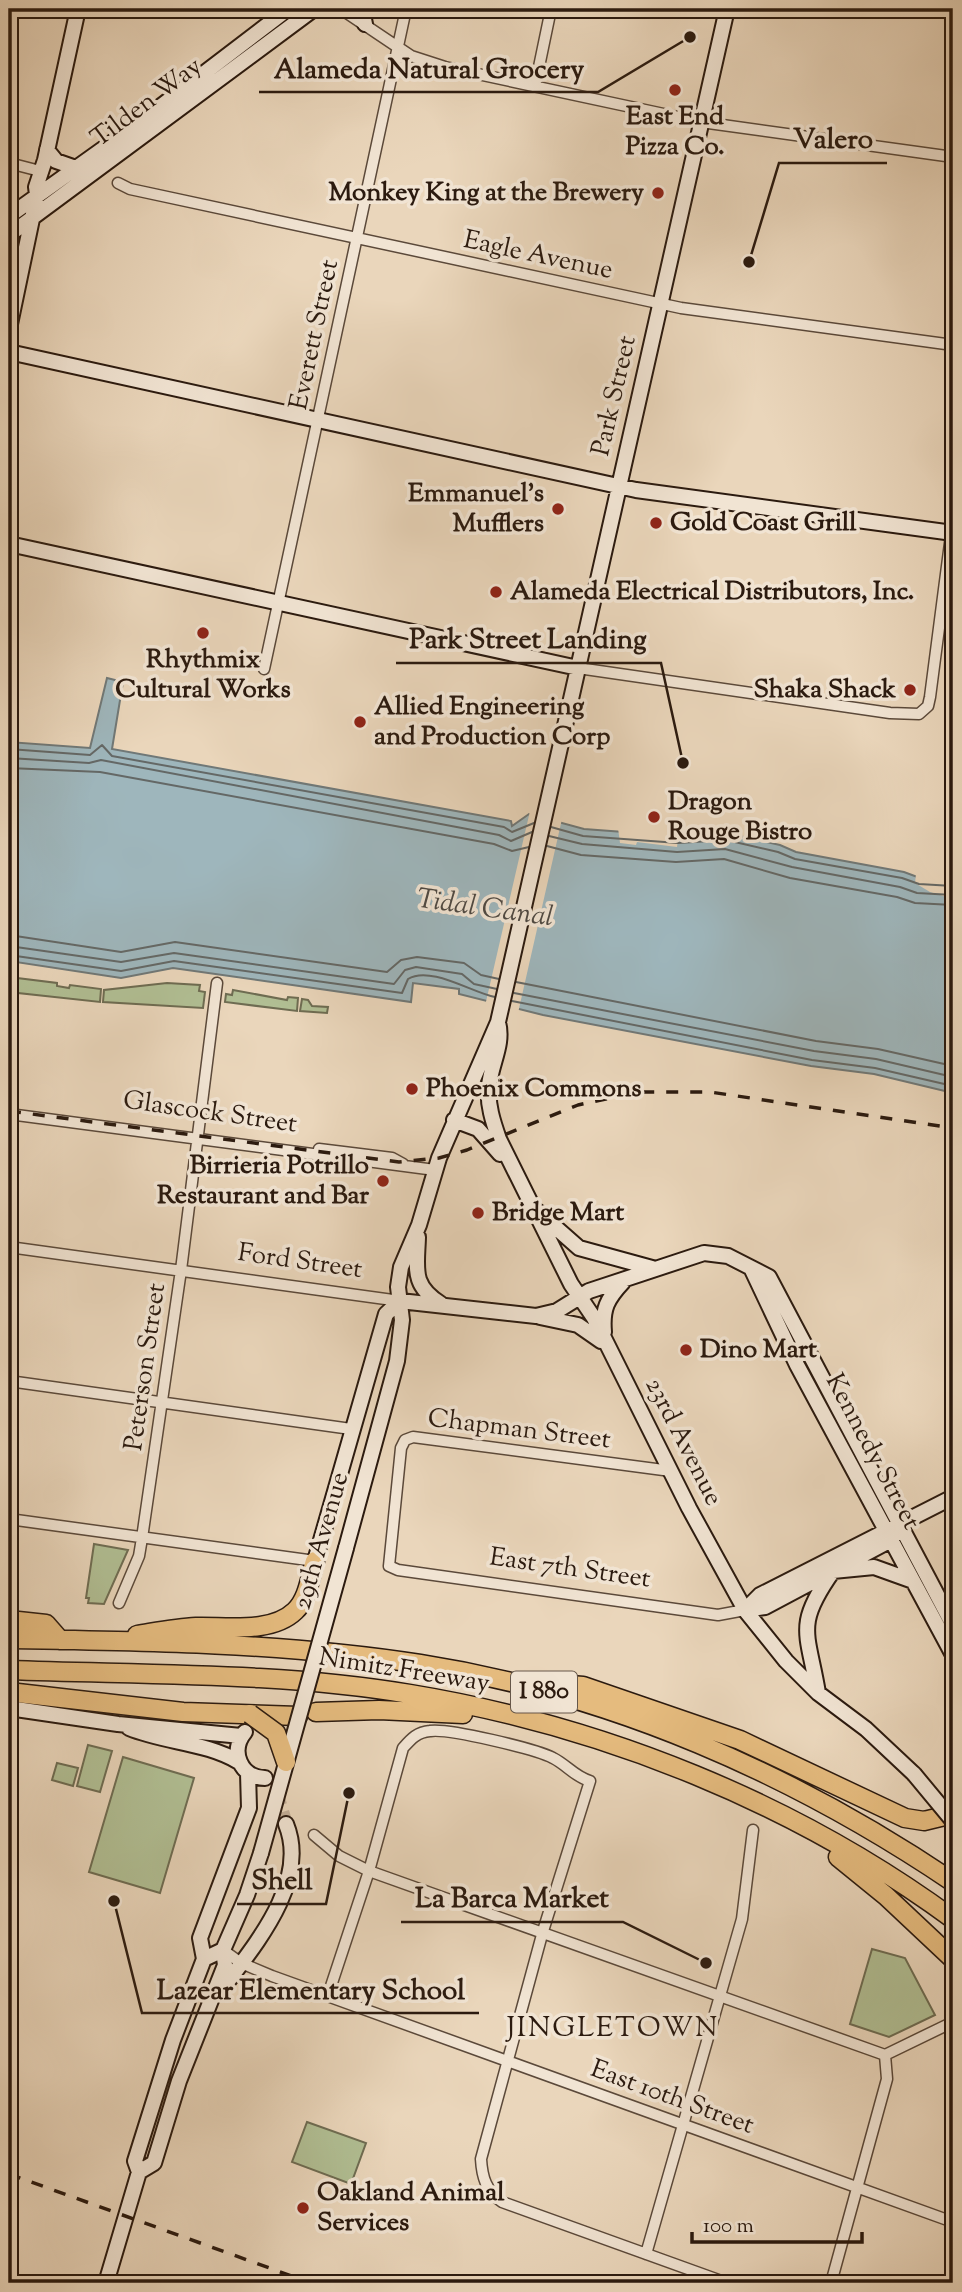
<svg xmlns="http://www.w3.org/2000/svg" width="962" height="2292" font-family="'Sorts Mill Goudy',serif">
<style>
.green{fill:#b1bf94;stroke:#6e6c52;stroke-width:2}
.water{fill:#9eb6bc;stroke:#707877;stroke-width:2}
.pier{fill:#ead6bb}
.lines{fill:none;stroke-linecap:round;stroke-linejoin:round}
.shore{stroke:#646866;stroke-width:2}
.secondary-tunnel{stroke:#c4b099;stroke-width:14;stroke-dasharray:14 7;stroke-linecap:butt}
.street-casing{stroke:#5b493a;stroke-width:13}
.secondary-casing{stroke:#2b1a0f;stroke-width:18}
.highway-casing{stroke:#2b1a0f;stroke-width:21}
.street{stroke:#f1e4d3;stroke-width:10}
.secondary{stroke:#f1e4d3;stroke-width:14}
.highway{stroke:#e5bb7e;stroke-width:18}
.rail{stroke:#2b1a0f;stroke-width:3.5;stroke-dasharray:12 12;stroke-linecap:butt}
.secondary-bridge-casing{stroke:#2b1a0f;stroke-width:18;stroke-linecap:butt}
.highway-bridge-casing{stroke:#2b1a0f;stroke-width:21;stroke-linecap:butt}
.secondary-bridge{stroke:#f1e4d3;stroke-width:14}
.highway-bridge{stroke:#e5bb7e;stroke-width:18}
.poi-dot{fill:#8f2418;stroke:#f1e4d3;stroke-width:2.5}
.labels{text-anchor:middle;dominant-baseline:central;stroke-width:7;stroke-linejoin:round;paint-order:stroke}
.shield{fill:#f1e4d3;stroke:#66574a;stroke-width:2}
.shield-label{font-size:24px;font-weight:bold;fill:#2b1a0f}
.street-label{font-size:26px;fill:#2b1a0f;stroke:#f1e4d3}
.poi-label{font-size:26px;font-weight:bold;fill:#2b1a0f;stroke:#f1e4d3;text-anchor:start}
.water-label{font-size:28px;font-style:italic;fill:#4e4943;stroke:#f1e4d3}
.neighbourhood-label{font-size:28px;letter-spacing:2px;fill:#2b1a0f;stroke:#f1e4d3}
.leader{fill:none;stroke:#2b1a0f;stroke-width:2.5}
.callout-dot{fill:#2b1a0f;stroke:#f1e4d3;stroke-width:2.5}
.callout-label{font-size:28px;text-anchor:middle;font-weight:bold;fill:#2b1a0f;stroke:#f1e4d3;stroke-width:7;stroke-linejoin:round;paint-order:stroke}
</style>
<rect width="100%" height="100%" fill="#ead6bb"/>
<filter id="stains"><feTurbulence type="fractalNoise" baseFrequency=".00286" numOctaves="4"/><feColorMatrix values="0 0 0 0 .2 0 0 0 0 .09 0 0 0 0 .02 0 0 0 .5 -.17"/></filter>
<radialGradient id="worn" r=".72"><stop offset=".6" stop-color="#630" stop-opacity="0"/><stop offset="1" stop-color="#630" stop-opacity=".3"/></radialGradient>
<path class="green" d="M9,977L57,983V986L69,988L70,985L101,989L100,1002L9,992Z
M167,983L200,985L199,991L205,992L203,1008L103,1002L104,990Z
M233,990L287,1000L288,997L298,998L297,1011L225,1002L226,994L232,995Z
M302,999L308,1000L312,1006L328,1007L327,1013L300,1011Z
M94,1544L128,1550L104,1604L88,1603L89,1598H86Z
M88,1745L112,1751L100,1792L77,1786Z
M123,1757L194,1778L160,1893L89,1872Z
M57,1763L78,1768L73,1786L52,1780Z
M872,1949L905,1958L935,2015L889,2037L850,2024Z
M307,2122L366,2143L351,2184L292,2162Z"/>
<path class="water" d="M107,678L123,682L112,749L511,821L512,826L529,814L584,829L678,836L726,833L780,845L796,852L904,872L920,878L953,879V1093L874,1074L811,1066L543,1015L459,994V989L413,983L411,1002L173,968L121,978L9,961V742L90,748Z"/>
<path class="pier" d="M530,811L562,819L518,1013L485,1006Z
M618,828L679,832L677,847L637,842L636,845L620,843Z
M916,874L953,876V899L930,892L915,883Z"/>
<g class="lines">
<path class="shore" d="M9,749L90,755L102,745L112,756L504,827L512,832L534,823
M9,758L89,763L101,760L499,835L511,841L532,832
M9,768L100,772L494,844L512,851L529,847
M551,827L583,836L678,843L726,840L778,852L795,859L902,878L919,884L953,886
M549,836L582,844L677,852L725,849L792,867L900,887L917,893L953,895
M547,846L581,855L676,862L724,859L790,878L897,897L915,903L953,905
M9,935L121,952L175,942L387,972L401,960L417,957L464,963L481,975L499,979
M9,946L121,962L174,953L394,984L405,970L416,967L462,974L474,984L497,989
M9,955L121,971L174,961L402,993L408,979C430,965 473,993 495,997
M516,982L816,1041L878,1049L953,1066
M514,993L814,1051L876,1059L953,1077
M512,1001L812,1060L875,1068L953,1086"/>
<path class="secondary-tunnel" d="M276,1792L286,1824"/>
<g class="street-casing">
<path id="street" d="M341,9L411,56L445,67L701,122L953,157
M535,86L551,9
M9,163L40,171
M118,183L130,189L681,308L953,345
M578,668L890,713L919,714L928,706L930,697L953,520
M264,669L406,9
M9,1114L435,1170
M319,1149L392,1158L403,1164
M9,1247L400,1301
M9,1381L351,1429
M671,1471L413,1437L405,1440L401,1448L389,1566L398,1570L718,1615L745,1610
M9,1519L315,1561
M119,1603L139,1556L142,1538L181,1270L217,983
M314,1835L339,1856L369,1871L885,2055L953,2022
M223,1950L241,1963L272,1976L953,2222
M328,1995L369,1871L403,1748C411,1739 417,1732 430,1731C448,1728 536,1749 553,1758C567,1765 575,1777 590,1781L543,1931L481,2159C482,2177 486,2191 502,2202L727,2283
M646,2254L742,1919L753,1830
M831,2283L887,2079L885,2055"/>
</g>
<g class="secondary-casing">
<path id="secondary" d="M362,9L365,24
M47,150L56,161L76,168
M9,216L135,126L288,9
M9,235L314,9
M9,329L37,195L36,187L45,160L78,9
M9,352L636,490L953,533
M9,544L578,668
M498,1022C504,1045 491,1063 489,1086C487,1104 493,1122 499,1139L571,1284L594,1318L689,1508L745,1610L786,1661L818,1693L866,1729L914,1774
M454,1120L478,1129L500,1154
M537,1211L579,1248L652,1268
M418,1237C417,1269 411,1285 441,1304
M752,1270L797,1365L953,1655
M400,1301L536,1316L557,1311L589,1291L704,1253L728,1256L769,1277L953,1625
M540,1317L578,1325L601,1341
M604,1332C602,1309 607,1299 623,1282
M346,1548L397,1361L402,1320L398,1287L401,1267L419,1225L439,1158L498,1022L727,9
M315,1561L386,1314L400,1301
M745,1610L760,1595L953,1497
M745,1610L765,1607L891,1540L895,1534
M818,1693C808,1632 794,1626 833,1571L874,1567L913,1581
M9,1708L118,1724L241,1736
M129,1728C165,1743 206,1742 239,1762
M245,1732C229,1751 241,1778 265,1778
M204,1959L200,1938L249,1808L248,1773
M220,1992C253,1947 310,1883 286,1824
M139,2172L154,2163L179,2081L225,1965L223,1950L247,1895L261,1853
M106,2283L139,2172L135,2161L173,2040L204,1959L223,1950"/>
</g>
<g class="highway-casing">
<path id="highway" d="M9,1620L46,1624L60,1640
M137,1635C156,1632 176,1628 196,1627C226,1626 271,1634 295,1611C308,1599 310,1577 315,1561
M9,1639C145,1641 285,1643 420,1664C612,1694 793,1774 953,1882
M9,1670C142,1675 279,1672 410,1694C604,1726 795,1803 953,1919
M544,1683L583,1686L740,1740L905,1818L924,1821L953,1814
M9,1692L183,1712L298,1716
M316,1712L379,1710L463,1714
M838,1857L886,1896L953,1959"/>
</g>
<use href="#street" class="street"/>
<use href="#secondary" class="secondary"/>
<use href="#highway" class="highway"/>
<path class="rail" d="M9,1111L399,1162L439,1158L467,1150L578,1105L639,1092H710L953,1128
M9,2174L311,2283"/>
<g class="secondary-bridge-casing">
<path id="secondary-bridge" d="M914,1774L953,1821
M261,1853L346,1548"/>
</g>
<g class="highway-bridge-casing">
<path id="highway-bridge" d="M250,1714L276,1733L286,1762"/>
</g>
<use href="#secondary-bridge" class="secondary-bridge"/>
<use href="#highway-bridge" class="highway-bridge"/>
</g>
<g class="poi-dot">
<circle cx="675" cy="90" r="7"/>
<circle cx="658" cy="193" r="7"/>
<circle cx="558" cy="509" r="7"/>
<circle cx="656" cy="523" r="7"/>
<circle cx="496" cy="592" r="7"/>
<circle cx="203" cy="633" r="7"/>
<circle cx="910" cy="690" r="7"/>
<circle cx="360" cy="722" r="7"/>
<circle cx="654" cy="817" r="7"/>
<circle cx="412" cy="1089" r="7"/>
<circle cx="383" cy="1181" r="7"/>
<circle cx="478" cy="1213" r="7"/>
<circle cx="686" cy="1350" r="7"/>
<circle cx="303" cy="2208" r="7"/>
</g>
<g class="labels">
<rect class="shield" x="511" y="1671.5" width="66" height="41" rx="5"/>
<g class="shield-label">
<text x="544" y="1692">I 880</text>
</g>
<g class="street-label">
<text transform="translate(147 103) rotate(-37)">Tilden Way</text>
<text transform="translate(538 256) rotate(12)">Eagle Avenue</text>
<text transform="translate(315 335) rotate(-78)">Everett Street</text>
<text transform="translate(615 396) rotate(-77)">Park Street</text>
<text transform="translate(210 1113) rotate(8)">Glascock Street</text>
<text transform="translate(300 1262) rotate(8)">Ford Street</text>
<text transform="translate(146 1367) rotate(-82)">Peterson Street</text>
<text transform="translate(519 1430) rotate(7)">Chapman Street</text>
<text transform="translate(683 1442) rotate(63)">23rd Avenue</text>
<text transform="translate(872 1452) rotate(62)">Kennedy Street</text>
<text transform="translate(322 1541) rotate(-74)">29th Avenue</text>
<text transform="translate(570 1569) rotate(8)">East 7th Street</text>
<text transform="translate(404 1671) rotate(9)">Nimitz Freeway</text>
<text transform="translate(672 2098) rotate(20)">East 10th Street</text>
</g>
<g class="poi-label">
<text x="675" y="117" text-anchor="middle">East End<tspan x="675" dy="30">Pizza Co.</tspan></text>
<text x="644" y="193" text-anchor="end">Monkey King at the Brewery</text>
<text x="544" y="494" text-anchor="end">Emmanuel's<tspan x="544" dy="30">Mufflers</tspan></text>
<text x="670" y="523">Gold Coast Grill</text>
<text x="510" y="592">Alameda Electrical Distributors, Inc.</text>
<text x="203" y="660" text-anchor="middle">Rhythmix<tspan x="203" dy="30">Cultural Works</tspan></text>
<text x="896" y="690" text-anchor="end">Shaka Shack</text>
<text x="374" y="707">Allied Engineering<tspan x="374" dy="30">and Production Corp</tspan></text>
<text x="668" y="802">Dragon<tspan x="668" dy="30">Rouge Bistro</tspan></text>
<text x="426" y="1089">Phoenix Commons</text>
<text x="369" y="1166" text-anchor="end">Birrieria Potrillo<tspan x="369" dy="30">Restaurant and Bar</tspan></text>
<text x="492" y="1213">Bridge Mart</text>
<text x="700" y="1350">Dino Mart</text>
<text x="317" y="2193">Oakland Animal<tspan x="317" dy="30">Services</tspan></text>
</g>
<g class="water-label">
<text transform="translate(485 909) rotate(8)">Tidal Canal</text>
</g>
<g class="neighbourhood-label">
<text x="613" y="2029">JINGLETOWN</text>
</g>
</g>
<path class="leader" d="M690 37L598 92H259M749 262L779 163H887M683 763L661 663H396M349 1793L326 1904H237M706 1963L623 1922H401M114 1901L142 2013H479"/>
<g class="callout-dot">
<circle cx="690" cy="37" r="7"/>
<circle cx="749" cy="262" r="7"/>
<circle cx="683" cy="763" r="7"/>
<circle cx="349" cy="1793" r="7"/>
<circle cx="706" cy="1963" r="7"/>
<circle cx="114" cy="1901" r="7"/>
</g>
<g class="callout-label">
<text x="429" y="78">Alameda Natural Grocery</text>
<text x="833" y="148">Valero</text>
<text x="528" y="648">Park Street Landing</text>
<text x="282" y="1889">Shell</text>
<text x="512" y="1907">La Barca Market</text>
<text x="311" y="1999">Lazear Elementary School</text>
</g>
<rect width="962" height="2292" fill="none" stroke="#ead6bb" stroke-width="35"/>
<rect x="10" y="10" width="941" height="2271" fill="none" stroke="#2b1a0f" stroke-width="3.5"/>
<rect x="18" y="18" width="927" height="2257" fill="none" stroke="#2b1a0f" stroke-width="2"/>
<path d="M692 2232v10h170v-10" fill="none" stroke="#2b1a0f" stroke-width="3.5"/>
<text x="703" y="2232" font-size="21" fill="#2b1a0f" stroke="#f1e4d3" stroke-width="5" paint-order="stroke">100 m</text>
<rect width="100%" height="100%" filter="url(#stains)"/>
<rect width="100%" height="100%" fill="url(#worn)"/>
</svg>
